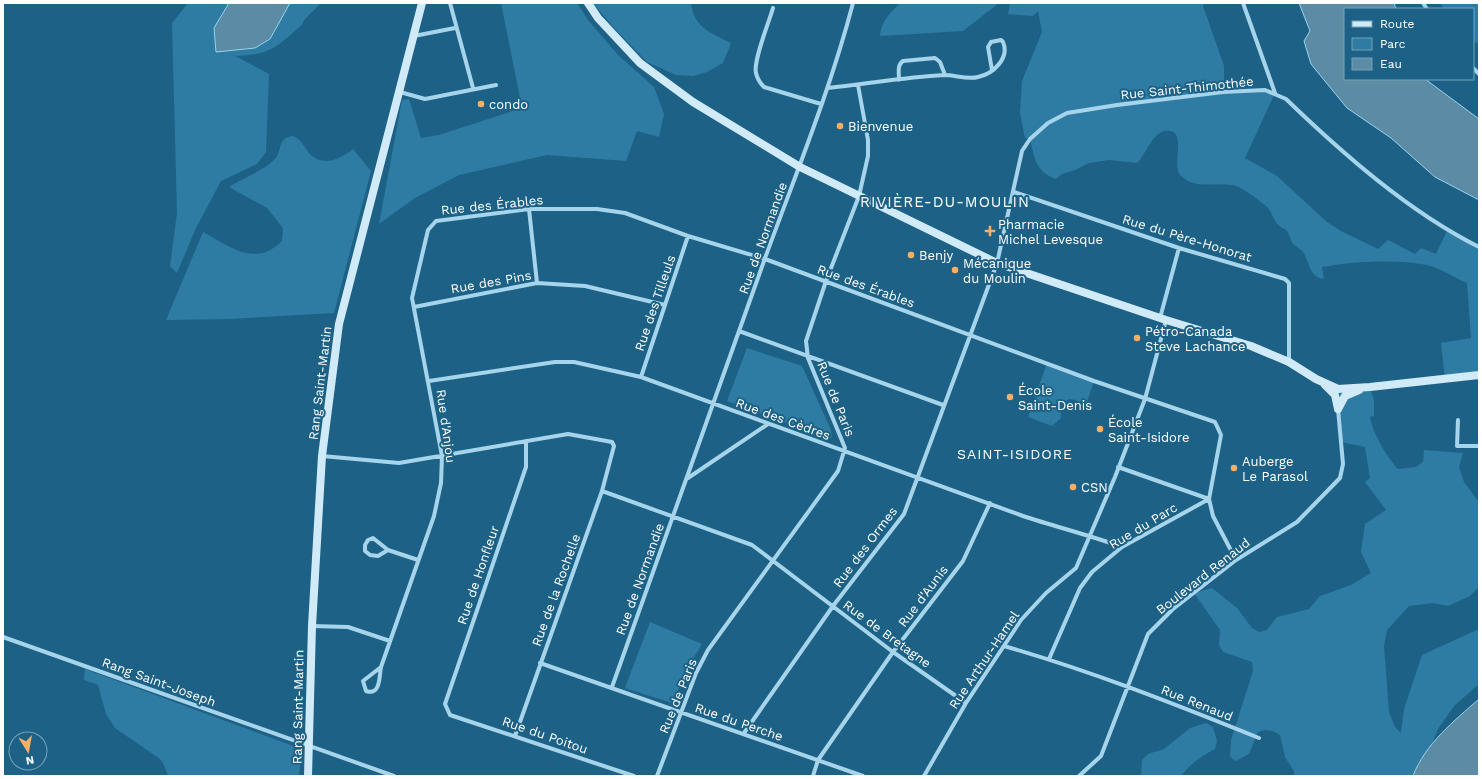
<svg xmlns="http://www.w3.org/2000/svg" width="1482" height="779" font-family="'Work Sans',sans-serif">
<style>
.green{fill:#2e7ca3}
.water{fill:#5c8ca5;stroke:#99d2ed}
.lines{fill:none;stroke-linecap:round;stroke-linejoin:round}
.street{stroke:#a6d4eb;stroke-width:4}
.secondary{stroke:#d1eaf8;stroke-width:8}
.poi-dot{fill:#faaf64;stroke:#1d6286;stroke-width:1.5}
.labels{text-anchor:middle;dominant-baseline:central;stroke-width:4;stroke-linejoin:round;paint-order:stroke}
.street-label{font-size:13px;fill:#fff;stroke:#1d6286}
.poi-label{font-size:13px;fill:#fff;stroke:#1d6286;text-anchor:start}
.neighbourhood-label{font-size:14px;letter-spacing:1px;fill:#fff;stroke:#1d6286}
.quarter-label{font-size:15px;letter-spacing:1px;fill:#fff;stroke:#1d6286}
</style>
<rect width="100%" height="100%" fill="#1d6286"/>
<path class="green" d="M188,3H229L214,28L216,51L255,48L270,39L290,3H321L304,20L302,25C276,47 271,55 235,56L269,74L266,152L257,164L221,181L196,228L177,273L170,266L177,213L172,23Z
M501,3H577L588,20L619,56L654,87L664,114L659,137L637,131L626,161L547,155L459,175L415,198L379,224L402,100L409,99L421,138L439,135L522,108Z
M593,3H691C694,28 711,33 731,43L723,63L707,72L693,76L676,75L647,62L614,28Z
M900,3H999L963,31L880,36C881,21 890,13 900,3Z
M1010,3H1204L1203,6L1224,66V92L1265,90L1275,93L1245,158L1277,176L1327,222L1341,231L1378,249L1388,240L1415,254L1421,248L1436,254L1447,231L1479,247V375L1445,378L1441,343L1471,338L1467,283C1455,278 1440,268 1427,265C1397,259 1353,261 1322,267L1324,279C1309,277 1310,263 1303,252C1300,248 1294,246 1292,242C1290,239 1289,234 1287,231C1284,228 1280,227 1277,224C1273,218 1271,210 1266,206C1259,200 1241,186 1232,185C1214,182 1195,190 1180,175C1172,166 1186,133 1170,131C1153,128 1147,154 1137,163L1109,160L1089,163L1075,170L1062,174L1056,179C1035,171 1035,159 1030,139L1025,138L1020,113L1022,81L1042,32L1038,11L1033,16L1008,14Z
M1440,3H1479V44L1473,41V9H1444Z
M293,136C302,140 304,147 310,154C323,168 342,158 353,149L371,171L334,313L229,319L166,320L203,232C231,247 255,268 282,241L283,228L267,208L229,187C242,178 269,169 277,156C282,148 278,138 293,136Z
M747,348L802,366L831,430L832,438L824,437L727,401Z
M1047,363L1094,381L1083,413L1076,400L1069,399L1060,405L1061,418L1052,426L1028,417Z
M1370,387L1374,401V416L1370,417C1373,434 1387,457 1398,469L1416,467L1423,462L1424,450L1463,453L1459,467L1464,482L1479,502V587L1470,596L1448,606L1433,603L1409,606L1387,630L1384,646L1389,712L1395,727L1401,733L1404,709L1422,655L1479,629V684L1454,706L1438,729L1430,749L1418,763L1413,776H1294V771L1285,757L1280,735C1272,730 1267,729 1258,732L1249,754L1235,761L1230,756L1231,740L1253,671L1252,662L1223,652L1219,645L1220,630L1194,593L1212,588L1237,608L1252,628L1259,632L1267,630L1277,617L1309,609L1320,596L1351,585L1371,573L1361,552L1365,524L1386,510L1365,482L1370,478L1365,447L1341,442L1338,409V389Z
M650,622L702,644L681,679L675,704L625,688Z
M85,669L293,746C303,754 300,765 299,776H168L164,765L160,759L115,728L106,714L98,685L84,680Z
M1206,723L1213,727L1217,741L1215,749C1201,756 1191,763 1181,776H1141L1142,760L1148,754L1164,749L1190,728Z"/>
<path class="water" d="M229,3H290L270,39L255,48L216,52L214,28Z
M1299,3H1394L1396,9H1345V79H1425L1479,119V200L1435,177L1391,138L1347,108L1311,64L1304,41L1310,31Z
M1479,699V776H1413C1425,744 1454,721 1479,699Z"/>
<g class="lines">
<path class="street" d="M450,3L473,88
M1243,3L1275,93
M1423,3L1427,9
M773,8C769,22 753,61 756,73C757,78 760,83 764,87L821,104
M414,36L455,28
M1473,68L1479,74
M899,80C899,73 897,65 903,61L935,58L940,62L945,75
M828,88C866,84 906,77 944,75C955,75 968,80 978,77C993,74 1010,58 1003,42L1001,40L991,42L988,47L992,70
M400,92L425,99L496,85
M1014,192L1179,248L1285,279L1289,283V362
M529,209L537,283
M414,307L537,283L585,286L665,305
M1160,318L1179,248
M739,331L943,405
M641,377L688,236
M429,381L555,362H574L641,377L1023,516C1056,527 1089,535 1122,547
M1458,420L1457,446H1479
M526,441V467L445,704L450,715L634,776
M322,456L399,463L568,434L612,442L614,446L602,491L515,736
M1118,467L1209,499L1213,516L1236,560
M688,478L768,424
M602,491L752,545L893,652L966,703
M388,550L378,556L370,555L365,551V545L368,540L373,538L388,550L418,560
M312,626L348,627L390,641
M3,637L394,776
M1004,646C1091,671 1175,704 1259,738
M540,663L863,776
M381,667L434,516L441,483L442,456L412,298L428,230L436,221L529,209H597L625,213L688,236L765,259L1094,381L1215,422L1221,435L1209,499L1122,547L1092,572L1080,588L1049,659
M381,667C379,676 381,696 366,691L363,681Z
M612,687C663,545 713,403 764,261C795,176 830,91 853,3
M744,733L833,606L904,514L997,263L1022,151L1030,139L1048,123L1067,113L1117,105L1223,92L1265,90L1286,99C1342,153 1409,212 1479,247
M657,776L696,673L708,650L838,471L845,448L808,358L806,341L826,281L859,196L868,156V140L858,85
M813,776L818,760L893,652L963,561L990,503
M924,776L966,703L1021,620L1046,593L1076,568L1115,477L1145,399L1166,320
M1079,776L1101,756L1148,634L1173,609L1236,560L1297,522L1340,478L1343,464L1338,409"/>
<path class="secondary" d="M588,3L598,18L640,63L693,102L800,167L997,263L1166,320L1251,346L1289,362L1316,379L1338,389L1370,387L1479,375
M1325,385L1335,395L1338,409
M1338,409L1345,396L1359,390
M308,776L312,626L322,456L339,324L422,3"/>
</g>
<g class="poi-dot">
<circle cx="481" cy="104" r="4"/>
<circle cx="840" cy="126" r="4"/>
<path d="M988 225h4v4h4v4h-4v4h-4v-4h-4v-4h4z"/>
<circle cx="911" cy="255" r="4"/>
<circle cx="955" cy="270" r="4"/>
<circle cx="1137" cy="338" r="4"/>
<circle cx="1010" cy="397" r="4"/>
<circle cx="1100" cy="429" r="4"/>
<circle cx="1234" cy="468" r="4"/>
<circle cx="1073" cy="487" r="4"/>
</g>
<g class="labels">
<g class="street-label">
<text transform="translate(1187 88) rotate(-6)">Rue Saint-Thimothée</text>
<text transform="translate(492 205) rotate(-6)">Rue des Érables</text>
<text transform="translate(763 238) rotate(-70)">Rue de Normandie</text>
<text transform="translate(1187 238) rotate(17)">Rue du Père-Honorat</text>
<text transform="translate(491 282) rotate(-10)">Rue des Pins</text>
<text transform="translate(866 286) rotate(20)">Rue des Érables</text>
<text transform="translate(655 303) rotate(-71)">Rue des Tilleuls</text>
<text transform="translate(320 383) rotate(-83)">Rang Saint-Martin</text>
<text transform="translate(836 399) rotate(68)">Rue de Paris</text>
<text transform="translate(783 419) rotate(20)">Rue des Cèdres</text>
<text transform="translate(446 426) rotate(82)">Rue d'Anjou</text>
<text transform="translate(1143 526) rotate(-31)">Rue du Parc</text>
<text transform="translate(865 547) rotate(-53)">Rue des Ormes</text>
<text transform="translate(478 575) rotate(-71)">Rue de Honfleur</text>
<text transform="translate(1203 576) rotate(-38)">Boulevard Renaud</text>
<text transform="translate(640 579) rotate(-70)">Rue de Normandie</text>
<text transform="translate(556 590) rotate(-70)">Rue de la Rochelle</text>
<text transform="translate(923 596) rotate(-53)">Rue d'Aunis</text>
<text transform="translate(887 634) rotate(36)">Rue de Bretagne</text>
<text transform="translate(984 660) rotate(-56)">Rue Arthur-Hamel</text>
<text transform="translate(159 682) rotate(20)">Rang Saint-Joseph</text>
<text transform="translate(678 696) rotate(-68)">Rue de Paris</text>
<text transform="translate(1197 703) rotate(22)">Rue Renaud</text>
<text transform="translate(298 707) rotate(-89)">Rang Saint-Martin</text>
<text transform="translate(739 722) rotate(19)">Rue du Perche</text>
<text transform="translate(545 735) rotate(19)">Rue du Poitou</text>
</g>
<g class="poi-label">
<text x="489" y="104">condo</text>
<text x="848" y="126">Bienvenue</text>
<text x="998" y="224">Pharmacie<tspan x="998" dy="15">Michel Levesque</tspan></text>
<text x="919" y="255">Benjy</text>
<text x="963" y="263">Mécanique<tspan x="963" dy="15">du Moulin</tspan></text>
<text x="1145" y="331">Pétro-Canada<tspan x="1145" dy="15">Steve Lachance</tspan></text>
<text x="1018" y="390">École<tspan x="1018" dy="15">Saint-Denis</tspan></text>
<text x="1108" y="422">École<tspan x="1108" dy="15">Saint-Isidore</tspan></text>
<text x="1242" y="461">Auberge<tspan x="1242" dy="15">Le Parasol</tspan></text>
<text x="1081" y="487">CSN</text>
</g>
<g class="neighbourhood-label">
<text x="1015" y="454">SAINT-ISIDORE</text>
</g>
<g class="quarter-label">
<text x="945" y="202">RIVIÈRE-DU-MOULIN</text>
</g>
</g>
<rect width="1482" height="779" fill="none" stroke="#ffffff" stroke-width="8"/>
<rect x="1344" y="8" width="130" height="72" fill="#1d6286" stroke="#77a1b6"/>
<rect x="1352" y="21" width="20" height="6" fill="#d1eaf8" stroke="#77a1b6"/>
<text x="1380" y="28" font-size="12" fill="#ffffff">Route</text>
<rect x="1352" y="38" width="20" height="12" fill="#2e7ca3" stroke="#77a1b6"/>
<text x="1380" y="48" font-size="12" fill="#ffffff">Parc</text>
<rect x="1352" y="58" width="20" height="12" fill="#5c8ca5" stroke="#77a1b6"/>
<text x="1380" y="68" font-size="12" fill="#ffffff">Eau</text>
<g transform="translate(28 751) rotate(169)"><circle r="19" fill="#1d6286" stroke="#77a1b6"/>
<path d="M0-3L7 15L0 10L-7 15Z" fill="#faaf64"/>
<text y="-6" font-size="11" font-weight="bold" text-anchor="middle" fill="#ffffff">N</text>
</g>
</svg>
